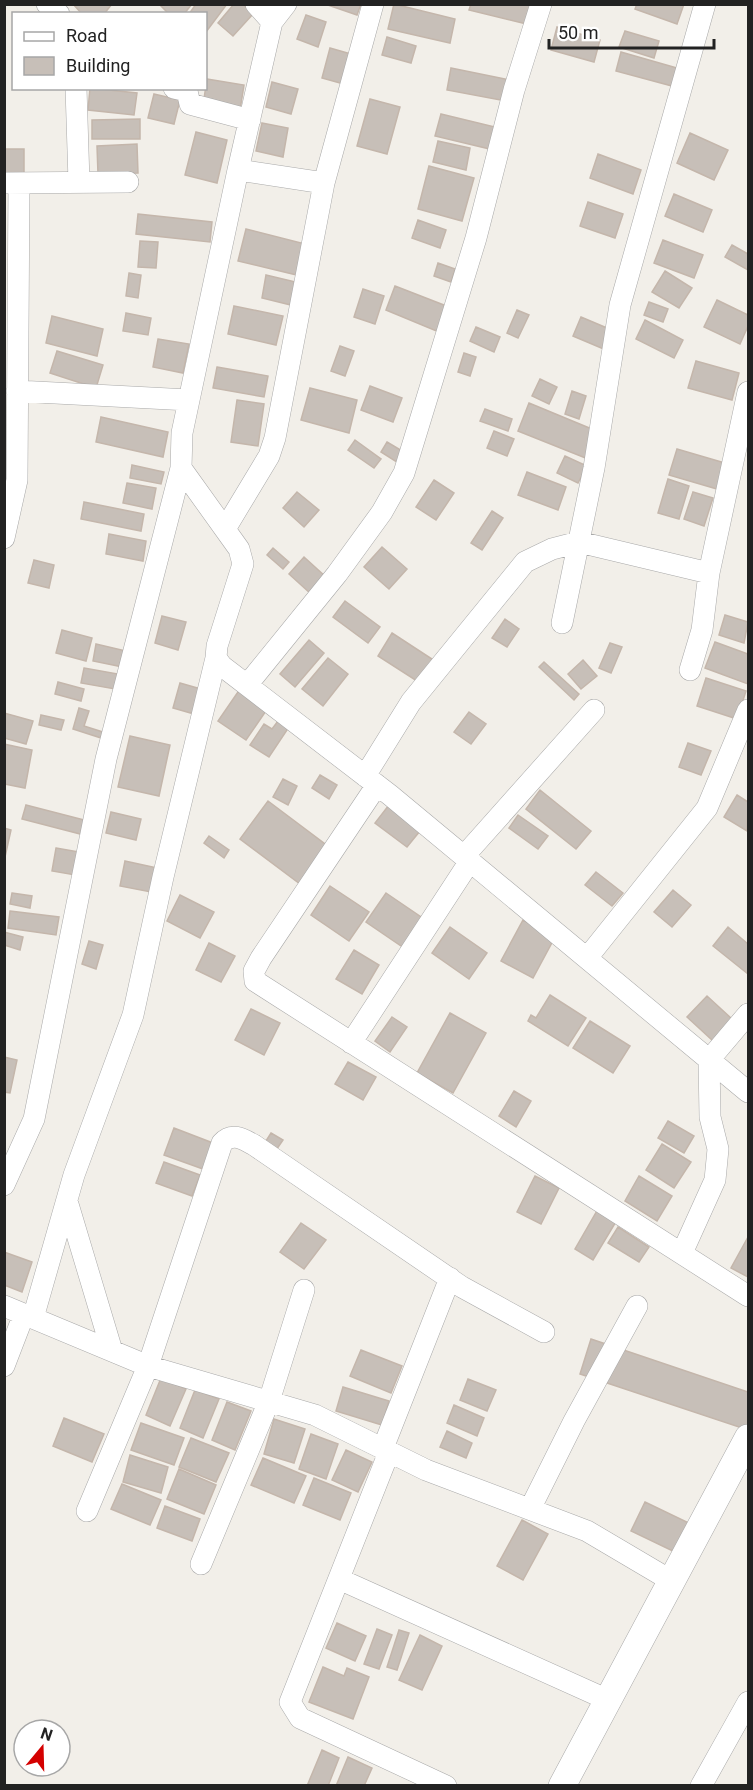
<svg xmlns="http://www.w3.org/2000/svg" width="753" height="1790" font-family="Roboto,sans-serif">
<style>
.building{fill:#c7bfb8;stroke:#c4b6ab;stroke-width:1.5}
.lines{fill:none;stroke-linecap:round;stroke-linejoin:round}
.minor-casing{stroke:#a9a9a9;stroke-width:22}
.tertiary-casing{stroke:#a9a9a9;stroke-width:28}
.minor{stroke:#fff;stroke-width:21}
.tertiary{stroke:#fff;stroke-width:27}
</style>
<rect width="100%" height="100%" fill="#f2efe9"/>
<path class="building" d="M73,4H112L104,14H82Z
M159,4H192L184,14H169Z
M196,4H227L206,32V14H189Z
M234,4H243L253,14L233,36L218,23Z
M325,4H361L357,15Z
M394,4L455,19L450,43L388,29Z
M471,4H541L539,27L469,10Z
M637,4H684L677,24L635,9Z
M306,15L326,22L318,47L297,39Z
M557,27L600,40L594,62L551,50Z
M625,31L659,41L654,58L619,47Z
M387,37L416,46L411,63L382,55Z
M330,48L358,56L351,86L322,78Z
M621,52L677,68L672,86L616,71Z
M451,68L515,81L511,102L447,90Z
M207,79L244,85L240,110L203,105Z
M272,82L298,89L291,114L266,107Z
M90,88L137,93L134,115L88,110Z
M154,94L180,100L174,124L148,118Z
M370,99L400,107L387,154L357,146Z
M441,114L499,128L494,150L435,136Z
M140,119V139H92V120Z
M262,123L288,128L283,157L256,151Z
M196,132L227,140L217,183L185,175Z
M690,133L728,150L714,180L677,163Z
M438,141L470,148L466,170L433,162Z
M137,144L138,173L98,174L97,146Z
M4,149H24V178L4,177Z
M598,154L641,170L633,194L590,178Z
M429,166L474,178L462,221L418,209Z
M674,194L712,210L703,232L665,216Z
M588,202L623,214L615,238L580,226Z
M138,214L212,222L210,242L136,234Z
M418,220L446,230L440,248L412,238Z
M246,229L309,245L301,276L238,261Z
M663,240L703,255L694,278L654,263Z
M140,241L158,242L156,268L138,267Z
M732,245L748,254V270L725,257Z
M438,263L455,269L451,282L434,276Z
M665,271L692,288L679,308L652,292Z
M129,273L141,275L138,298L126,296Z
M266,275L304,284L299,307L262,298Z
M395,286L449,307L439,332L386,310Z
M363,289L384,296L375,324L354,317Z
M717,300L748,315V326L740,344L704,327Z
M649,302L668,309L663,322L644,315Z
M234,306L283,316L276,345L228,334Z
M517,310L529,315L518,338L507,333Z
M126,313L151,318L148,335L123,331Z
M52,316L103,329L97,356L46,343Z
M581,317L614,331L606,350L573,336Z
M645,320L683,340L674,358L636,339Z
M476,327L500,337L494,352L470,341Z
M158,339L189,344L183,373L153,367Z
M340,346L354,351L345,376L331,371Z
M57,351L103,365L96,388L50,373Z
M464,353L476,357L470,376L458,372Z
M696,361L739,373L732,400L688,388Z
M217,367L268,376L264,397L213,388Z
M540,379L557,387L549,404L532,396Z
M370,386L402,398L393,422L361,410Z
M310,388L357,400L349,433L301,420Z
M572,391L586,396L579,419L565,414Z
M237,400L264,404L258,446L231,442Z
M529,403L599,432L588,459L518,431Z
M485,409L512,419L508,431L480,421Z
M101,417L168,432L163,457L96,442Z
M494,431L514,439L507,456L487,448Z
M355,440L381,459L374,468L348,450Z
M387,442L409,455L403,466L381,452Z
M677,449L725,463L717,489L669,475Z
M565,456L587,466L578,483L557,473Z
M132,465L164,472L161,484L130,478Z
M527,472L566,487L558,510L518,495Z
M668,479L689,486L679,519L658,513Z
M434,480L454,493L436,520L416,507Z
M127,483L156,488L152,509L123,503Z
M297,492L319,510L304,527L283,508Z
M693,492L713,498L704,526L684,519Z
M84,502L144,514L141,531L81,519Z
M492,511L503,518L482,550L471,543Z
M109,534L146,541L143,561L106,554Z
M382,547L407,569L389,589L364,567Z
M273,548L289,562L283,569L267,555Z
M304,557L326,577L311,594L289,574Z
M34,560L54,565L49,588L28,583Z
M345,601L380,627L368,643L333,617Z
M725,615L748,622L744,643L719,635Z
M162,616L186,622L178,650L155,643Z
M505,619L519,629L507,647L492,638Z
M62,630L92,638L86,661L56,653Z
M392,633L435,661L420,683L378,656Z
M309,640L324,653L295,687L280,674Z
M715,642L748,654V684L705,668Z
M610,643L622,647L611,673L599,668Z
M96,644L126,651L123,667L93,661Z
M328,658L348,674L323,706L302,689Z
M583,660L597,676L581,689L568,674Z
M544,662L579,694L574,700L539,667Z
M84,668L118,674L115,689L81,683Z
M706,678L746,691L737,719L697,706Z
M58,682L84,689L81,701L55,694Z
M180,683L208,691L201,716L173,708Z
M240,689L268,708L246,740L218,721Z
M79,708L89,711L84,726L103,732L101,738L73,729Z
M469,712L486,724L471,744L454,732Z
M4,713L33,721L26,744L4,738Z
M41,715L64,720L61,730L39,725Z
M281,717L291,724L269,757L250,745L264,724L272,729Z
M130,736L170,745L159,796L118,787Z
M688,743L711,751L701,775L679,767Z
M4,744L32,750L25,788L4,784Z
M320,775L337,785L329,799L312,788Z
M283,779L297,786L288,805L273,797Z
M540,790L591,831L576,849L526,809Z
M737,795L748,802L747,831L724,817Z
M268,801L333,850L304,887L240,839Z
M392,801L424,826L407,847L375,823Z
M26,805L92,822L88,836L22,819Z
M111,812L141,819L136,840L106,833Z
M518,815L548,836L538,849L509,828Z
M4,828L11,830L5,857H4Z
M209,836L229,850L224,858L204,843Z
M56,848L85,853L81,876L52,871Z
M125,861L162,869L156,893L120,886Z
M596,872L623,893L612,906L585,885Z
M330,886L369,912L349,941L311,915Z
M673,890L691,905L672,927L654,912Z
M12,893L32,896L30,908L10,904Z
M386,893L424,919L404,948L366,922Z
M180,895L214,912L200,938L167,921Z
M10,911L59,917L56,935L8,928Z
M523,920L555,937L533,978L501,961Z
M450,927L487,953L469,979L432,953Z
M728,927L748,944V974L713,946Z
M4,932L23,937L20,950L4,945Z
M89,941L103,945L96,969L82,964Z
M209,943L235,956L221,982L196,970Z
M354,950L379,965L362,994L336,979Z
M550,995L586,1018L568,1046L528,1021L531,1015L536,1018Z
M707,996L732,1019L713,1041L687,1017Z
M251,1009L280,1023L264,1055L235,1040Z
M450,1013L486,1033L453,1093L417,1073Z
M392,1017L407,1027L390,1052L375,1041Z
M590,1021L630,1046L613,1073L573,1048Z
M4,1057L17,1060L10,1093L4,1092Z
M348,1062L376,1077L363,1100L335,1084Z
M514,1091L531,1101L516,1127L499,1116Z
M668,1121L694,1136L684,1153L658,1138Z
M174,1128L213,1143L203,1169L164,1155Z
M271,1133L283,1140L268,1162L257,1155Z
M662,1144L691,1162L674,1188L646,1170Z
M164,1162L200,1175L192,1196L156,1183Z
M535,1176L559,1188L541,1224L517,1212Z
M639,1176L672,1196L657,1221L625,1201Z
M598,1209L617,1220L593,1260L575,1249Z
M301,1223L326,1240L304,1269L280,1252Z
M618,1227L649,1247L639,1262L608,1243Z
M748,1237V1277L731,1268Z
M4,1252L32,1262L22,1292L4,1285Z
M591,1339L748,1392V1430L580,1374Z
M361,1350L402,1366L391,1393L350,1376Z
M161,1378L186,1389L170,1426L146,1415Z
M468,1379L496,1390L487,1411L460,1400Z
M343,1387L389,1401L382,1425L336,1411Z
M195,1390L219,1399L203,1438L180,1428Z
M227,1402L251,1411L235,1450L212,1440Z
M454,1405L484,1418L477,1436L447,1423Z
M64,1418L104,1434L92,1462L53,1446Z
M274,1419L305,1429L294,1463L264,1454Z
M141,1423L184,1438L174,1465L131,1450Z
M447,1431L472,1443L466,1458L440,1447Z
M311,1434L338,1444L326,1479L299,1469Z
M191,1438L229,1453L216,1482L179,1467Z
M346,1450L372,1462L358,1492L332,1480Z
M130,1455L168,1467L161,1493L123,1482Z
M263,1458L306,1476L294,1503L251,1485Z
M179,1469L216,1485L204,1514L167,1499Z
M314,1478L351,1493L340,1520L303,1505Z
M122,1484L161,1500L150,1525L111,1509Z
M645,1502L691,1524L677,1553L631,1531Z
M165,1506L200,1519L192,1541L157,1528Z
M522,1520L548,1534L523,1580L497,1566Z
M337,1623L366,1636L355,1661L326,1648Z
M377,1629L392,1635L379,1669L364,1664Z
M399,1630L409,1633L397,1670L387,1667Z
M420,1635L442,1646L422,1690L399,1680Z
M323,1667L344,1676L347,1668L369,1677L353,1719L309,1702Z
M322,1750L339,1758L328,1786H307Z
M348,1757L372,1768L364,1786H336Z"/>
<g class="lines">
<g class="minor-casing">
<path id="minor" d="M47,4L59,14
M256,4L272,22L238,170L324,183
M272,22L286,4
M76,88L79,182
M174,88L187,91L190,104L250,120
M5,183L128,182
M17,391L189,400
M225,529L269,456L275,438L324,183L373,4
M4,538L17,480L19,183
M562,623L594,468L620,305L705,4
M216,658L222,666L390,795L748,1092
M690,670L702,630L709,573L748,392
M247,685L337,574L382,512L404,473L476,238L514,90L541,4
M365,776L411,702L525,562L552,549L579,542L709,573
M377,785L261,958L254,971L255,981L748,1296
M464,856L594,710
M587,958L707,808L748,710
M351,1043L470,861
M4,1185L34,1119L106,759L181,468
M67,1201L112,1351
M682,1253L715,1180L718,1149L710,1117L709,1060L748,1014
M4,1306L148,1366L315,1415L426,1470L587,1531L670,1580
M33,1318L74,1175L133,1015L163,877L216,658L217,646L243,564L239,549L181,468L182,433L238,170
M4,1366L24,1314
M383,1448L450,1278
M389,1452L290,1702L300,1718L446,1786
M530,1509L574,1421L637,1306
M87,1511L148,1366L222,1143C232,1132 243,1139 254,1145L462,1287L544,1332
M201,1564L269,1401L304,1290
M339,1579L608,1700
M701,1786L748,1702"/>
</g>
<g class="tertiary-casing">
<path id="tertiary" d="M562,1786L748,1438"/>
</g>
<use href="#minor" class="minor"/>
<use href="#tertiary" class="tertiary"/>
</g>
<rect width="753" height="1790" fill="none" stroke="#222222" stroke-width="12"/>
<rect x="12" y="12" width="195" height="78" fill="#ffffff" stroke="#a7a7a7" stroke-width="1.5"/>
<rect x="24" y="32" width="30" height="9" fill="#ffffff" stroke="#a7a7a7" stroke-width="1.5"/>
<text x="66" y="42" font-size="18" fill="#222222">Road</text>
<rect x="24" y="57" width="30" height="18" fill="#c7bfb8" stroke="#a7a7a7" stroke-width="1.5"/>
<text x="66" y="72" font-size="18" fill="#222222">Building</text>
<g transform="translate(42 1748) rotate(19)"><circle r="28" fill="#ffffff" stroke="#a7a7a7" stroke-width="1.5"/>
<path d="M0-4.5L10 22L0 15L-10 22Z" fill="#d40000"/>
<text y="-9" font-size="16" font-weight="bold" text-anchor="middle" fill="#222222">N</text>
</g>
<path d="M549 39v9h165v-9" fill="none" stroke="#222222" stroke-width="3"/>
<text x="558" y="39" font-size="18" fill="#222222" stroke="#ffffff" stroke-width="4.5" paint-order="stroke">50 m</text>
</svg>
